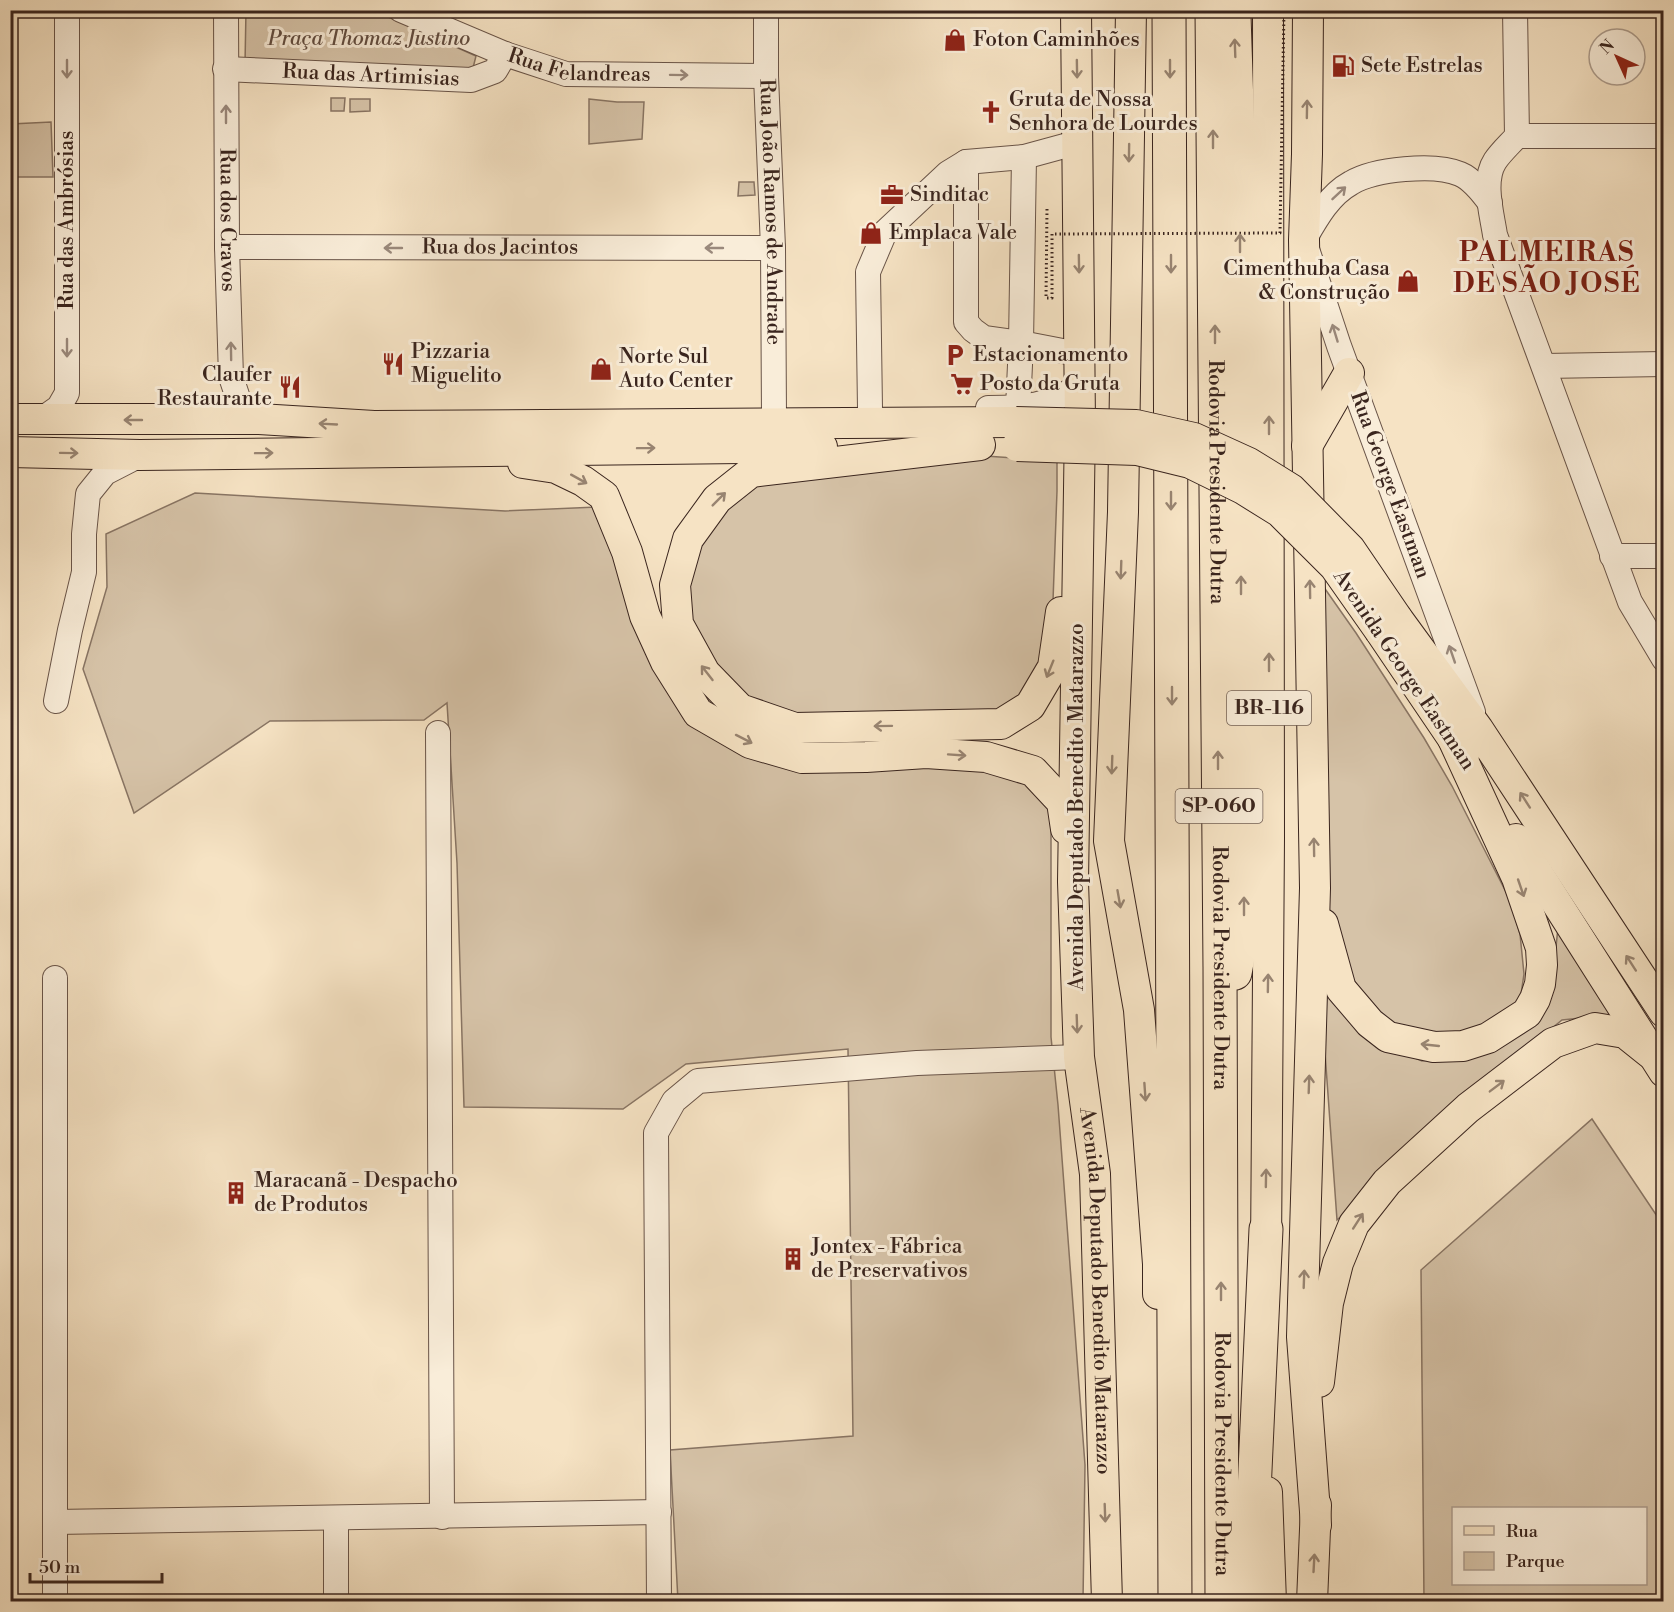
<svg xmlns="http://www.w3.org/2000/svg" width="1674" height="1612" font-family="'Libre Bodoni',serif">
<style>
.green{fill:#d6c3a8;stroke:#887463;stroke-width:1.5;fill-rule:evenodd}
.lines{fill:none;stroke-linecap:round;stroke-linejoin:round}
.minor-casing{stroke:#695448;stroke-width:26}
.major-casing{stroke:#3a251e;stroke-width:32}
.highway-casing{stroke:#3a251e;stroke-width:35}
.minor{stroke:#f9edd9;stroke-width:24}
.major{stroke:#f6e3c4;stroke-width:30}
.highway{stroke:#f6e3c4;stroke-width:33}
.major-bridge-casing{stroke:#3a251e;stroke-width:32;stroke-linecap:butt}
.path-bridge{stroke:#3a251e;stroke-width:3;stroke-dasharray:1.5 3;stroke-linecap:butt}
.major-bridge{stroke:#f6e3c4;stroke-width:30}
.oneway{stroke:#988471}
.oneway2{stroke:#9a897c}
.labels{text-anchor:middle;dominant-baseline:central;stroke-width:6;stroke-linejoin:round;paint-order:stroke}
.shield{fill:#f9edd9;stroke:#736156;stroke-width:1.5}
.shield-label{font-size:20px;font-weight:bold;fill:#3a251e}
.park-label{font-size:21px;font-style:italic;fill:#614c40;stroke:#f9edd9}
.poi-label{font-size:21px;fill:#3a251e;stroke:#f9edd9;text-anchor:start}
.street-label{font-size:21px;fill:#3a251e;stroke:#f9edd9}
.district-label{font-size:27px;font-weight:bold;letter-spacing:1.5px;fill:#7a1f14;stroke:#f9edd9}
</style>
<rect width="100%" height="100%" fill="#f6e3c4"/>
<filter id="stains"><feTurbulence type="fractalNoise" baseFrequency=".00333" numOctaves="4"/><feColorMatrix values="0 0 0 0 .2 0 0 0 0 .09 0 0 0 0 .02 0 0 0 .5 -.17"/></filter>
<radialGradient id="worn" r=".72"><stop offset=".6" stop-color="#630" stop-opacity="0"/><stop offset="1" stop-color="#630" stop-opacity=".3"/></radialGradient>
<path class="green" d="M246,10L375,11L476,56L473,68L245,64Z
M331,98H345L344,111H331Z
M350,99H370V111L350,112Z
M589,99L617,102H644L642,139L589,144Z
M51,122L53,177H11V124Z
M739,182H754L755,195L738,196Z
M985,456L1057,461V491L1053,601L1044,664L1024,700L999,715L797,718L745,701L713,667L687,622L684,585L697,543L724,506L755,481Z
M195,493L505,511L597,507L654,663L741,753L927,766L983,767L1028,784L1051,812V1037L1058,1105L1085,1465L1083,1601H678L670,1450L853,1436L848,1049L686,1064L623,1109L464,1107L457,863L447,703L424,720L270,721L134,813L83,669L107,587L106,534Z
M1316,576L1356,633L1424,738L1452,786L1510,900L1520,934L1524,974L1521,994L1515,1006L1476,1031L1429,1036L1383,1019L1343,966L1326,900Z
M1559,918L1619,1014L1562,1020L1512,1061L1337,1220L1319,969L1373,1040L1422,1061L1479,1054L1551,995Z
M1592,1119L1663,1225V1601H1424L1421,1270ZM1454,1508H1646V1584H1454Z"/>
<g class="lines">
<g class="minor-casing">
<g id="minor">
<path id="s1" d="M226,10L227,247L231,377L240,404L259,419"/>
<path id="s2" d="M401,10L505,54L566,74L766,76"/>
<path id="s3" d="M766,10V76L773,248L774,416"/>
<path d="M1515,10L1517,136"/>
<path id="s4" d="M225,69L471,80L495,71L505,54"/>
<path d="M1664,136H1517C1510,144 1501,152 1495,161C1482,181 1492,214 1495,235L1630,602L1664,659"/>
<path d="M966,162V322L973,330L984,338L1021,343L1078,354"/>
<path id="s5" d="M227,247L773,248"/>
<path d="M1544,366L1664,364"/>
<path d="M988,408C1023,408 1050,406 1080,385"/>
<path d="M1018,408L1021,343L1024,157"/>
<path d="M870,409L868,272L885,232L948,173L966,162L1024,157L1079,142"/>
<path d="M42,419L59,407L67,393V10"/>
<path d="M1612,556H1664"/>
<path d="M56,701L70,630L84,572V534L88,494L105,473L140,455"/>
<path d="M1473,712L1339,346L1304,240C1316,219 1329,195 1351,183C1374,169 1435,163 1460,174C1472,179 1482,192 1490,203"/>
<path d="M438,733L442,1517"/>
<path d="M55,978V1602"/>
<path d="M55,1522L659,1512"/>
<path d="M336,1602V1518"/>
<path d="M659,1602L656,1133L674,1101L698,1081L917,1063L1079,1057"/>
</g>
</g>
<g class="major-casing">
<g id="major">
<path id="s6" d="M1076,10L1080,424L1073,882L1079,1057L1095,1174L1107,1602"/>
<path d="M1131,10L1123,512L1109,841L1139,1010L1158,1264V1294"/>
<path d="M1308,10L1307,154L1304,240L1315,888L1302,1337L1316,1525"/>
<path d="M10,419H259L374,426L1016,422"/>
<path d="M980,445L751,472L717,499L688,539L675,585L678,624L705,673L740,709L795,728L1001,724L1030,706L1053,667L1061,612"/>
<path d="M1307,446L1349,373"/>
<path d="M10,452L140,455L822,447"/>
<path d="M523,463L556,468L583,481L604,496L627,552L645,616L666,662L698,713L750,743L802,758L866,757L926,753L986,757L1033,771L1062,802L1066,829"/>
<path d="M1397,618L1478,729L1664,1012"/>
<path d="M1380,631L1464,755"/>
<path d="M1516,839L1664,1072"/>
<path d="M1323,924L1341,989L1370,1023L1388,1037L1434,1047L1463,1046L1488,1038L1527,1013L1535,999L1540,984L1542,965L1541,948L1517,878L1453,739"/>
<path d="M1266,1252L1269,837L1268,10"/>
<path d="M1319,1382L1328,1303L1338,1263L1354,1224L1387,1182L1468,1108L1553,1043L1595,1028L1625,1033L1650,1053"/>
<path d="M1267,1492L1271,1602"/>
<path d="M1312,1602L1316,1505"/>
</g>
</g>
<g class="highway-casing">
<g id="highway">
<path d="M1169,10L1175,1602"/>
<path id="s7" d="M1212,10L1220,967L1222,1602"/>
<path d="M1234,15L1240,195L1244,925L1235,973"/>
<path d="M1249,1602L1266,1229"/>
</g>
</g>
<use href="#minor" class="minor"/>
<use href="#major" class="major"/>
<use href="#highway" class="highway"/>
<g class="major-bridge-casing">
<path id="major-bridge" d="M1016,422L1136,425L1194,438L1249,463L1291,489L1350,549L1397,618
M1017,446L1137,450L1190,463L1243,489L1280,512L1335,567L1380,631"/>
</g>
<path class="path-bridge" d="M1047,209L1046,298H1052V234L1280,233L1284,10"/>
<use href="#major-bridge" class="major-bridge"/>
</g>
<defs><path id="oneway-shaft" d="M-6 0H5M1.5-3L5.5 0L1.5 3" fill="none" stroke-width="1.6" stroke-linecap="round" stroke-linejoin="round" transform="scale(1.5)"/></defs>
<g class="oneway">
<use href="#oneway-shaft" transform="translate(1235 48) rotate(-92)"/>
<use href="#oneway-shaft" transform="translate(1077 69) rotate(89)"/>
<use href="#oneway-shaft" transform="translate(1170 69) rotate(90)"/>
<use href="#oneway-shaft" transform="translate(1307 109) rotate(-89)"/>
<use href="#oneway-shaft" transform="translate(1213 139) rotate(-90)"/>
<use href="#oneway-shaft" transform="translate(1129 153) rotate(91)"/>
<use href="#oneway-shaft" transform="translate(1240 243) rotate(-90)"/>
<use href="#oneway-shaft" transform="translate(1079 264) rotate(89)"/>
<use href="#oneway-shaft" transform="translate(1171 264) rotate(90)"/>
<use href="#oneway-shaft" transform="translate(1215 334) rotate(-90)"/>
<use href="#oneway-shaft" transform="translate(133 420) rotate(-180)"/>
<use href="#oneway-shaft" transform="translate(328 424) rotate(-177)"/>
<use href="#oneway-shaft" transform="translate(1269 425) rotate(-90)"/>
<use href="#oneway-shaft" transform="translate(646 448) rotate(-1)"/>
<use href="#oneway-shaft" transform="translate(69 453) rotate(1)"/>
<use href="#oneway-shaft" transform="translate(264 453) rotate(-1)"/>
<use href="#oneway-shaft" transform="translate(579 479) rotate(29)"/>
<use href="#oneway-shaft" transform="translate(719 499) rotate(-45)"/>
<use href="#oneway-shaft" transform="translate(1171 501) rotate(90)"/>
<use href="#oneway-shaft" transform="translate(1121 570) rotate(92)"/>
<use href="#oneway-shaft" transform="translate(1241 585) rotate(-90)"/>
<use href="#oneway-shaft" transform="translate(1310 589) rotate(-91)"/>
<use href="#oneway-shaft" transform="translate(1269 662) rotate(-90)"/>
<use href="#oneway-shaft" transform="translate(1050 669) rotate(112)"/>
<use href="#oneway-shaft" transform="translate(707 673) rotate(-128)"/>
<use href="#oneway-shaft" transform="translate(1172 696) rotate(90)"/>
<use href="#oneway-shaft" transform="translate(883 726) rotate(179)"/>
<use href="#oneway-shaft" transform="translate(744 739) rotate(27)"/>
<use href="#oneway-shaft" transform="translate(957 755) rotate(4)"/>
<use href="#oneway-shaft" transform="translate(1218 760) rotate(-90)"/>
<use href="#oneway-shaft" transform="translate(1112 765) rotate(92)"/>
<use href="#oneway-shaft" transform="translate(1525 800) rotate(-123)"/>
<use href="#oneway-shaft" transform="translate(1314 847) rotate(-91)"/>
<use href="#oneway-shaft" transform="translate(1521 888) rotate(71)"/>
<use href="#oneway-shaft" transform="translate(1119 899) rotate(80)"/>
<use href="#oneway-shaft" transform="translate(1244 906) rotate(-90)"/>
<use href="#oneway-shaft" transform="translate(1631 963) rotate(-123)"/>
<use href="#oneway-shaft" transform="translate(1268 983) rotate(-89)"/>
<use href="#oneway-shaft" transform="translate(1077 1024) rotate(88)"/>
<use href="#oneway-shaft" transform="translate(1430 1045) rotate(-174)"/>
<use href="#oneway-shaft" transform="translate(1309 1084) rotate(-88)"/>
<use href="#oneway-shaft" transform="translate(1497 1086) rotate(-37)"/>
<use href="#oneway-shaft" transform="translate(1145 1092) rotate(86)"/>
<use href="#oneway-shaft" transform="translate(1266 1178) rotate(-89)"/>
<use href="#oneway-shaft" transform="translate(1358 1221) rotate(-57)"/>
<use href="#oneway-shaft" transform="translate(1304 1279) rotate(-88)"/>
<use href="#oneway-shaft" transform="translate(1221 1291) rotate(-90)"/>
<use href="#oneway-shaft" transform="translate(1105 1513) rotate(88)"/>
<use href="#oneway-shaft" transform="translate(1314 1563) rotate(-87)"/>
</g>
<g class="oneway2">
<use href="#oneway-shaft" transform="translate(67 69) rotate(90)"/>
<use href="#oneway-shaft" transform="translate(679 75) rotate(1)"/>
<use href="#oneway-shaft" transform="translate(226 114) rotate(-90)"/>
<use href="#oneway-shaft" transform="translate(1339 193) rotate(-43)"/>
<use href="#oneway-shaft" transform="translate(393 248) rotate(-180)"/>
<use href="#oneway-shaft" transform="translate(714 248) rotate(-180)"/>
<use href="#oneway-shaft" transform="translate(1335 333) rotate(-107)"/>
<use href="#oneway-shaft" transform="translate(67 348) rotate(90)"/>
<use href="#oneway-shaft" transform="translate(231 351) rotate(-91)"/>
<use href="#oneway-shaft" transform="translate(1452 654) rotate(-109)"/>
</g>
<defs>
<g id="shop-bare" transform="scale(1.8)"><path d="M-5-2.5h2.3a2.7 3.5 0 0 1 5.4 0H5L5.5 6h-11ZM-1.5-2.5h3a1.5 2.3 0 0 0-3 0Z" fill="#8f2418" stroke="#f9edd9" stroke-width="2.5" paint-order="stroke"/></g>
<g id="fuel-bare" transform="scale(1.8)"><path d="M-5.5-6h7V0h2V4h1.3V-2.5L3-4.5l.8-.8L6-3V5H2.5V1h-1V6h-7ZM-4.2-4.7v3.2H.2V-4.7Z" fill="#8f2418" stroke="#f9edd9" stroke-width="2.5" paint-order="stroke"/></g>
<g id="church-bare" transform="scale(1.8)"><path d="M-1.2-6h2.4v3.5h3.3v2.4h-3.3V6h-2.4V-.1h-3.3v-2.4h3.3Z" fill="#8f2418" stroke="#f9edd9" stroke-width="2.5" paint-order="stroke"/></g>
<g id="office-bare" transform="scale(1.8)"><path d="M-6-3h4V-5.5h4V-3h4V5H-6ZM-1-4.5V-3h2v-1.5ZM-6 0V1H6V0Z" fill="#8f2418" stroke="#f9edd9" stroke-width="2.5" paint-order="stroke"/></g>
<g id="parking-bare" transform="scale(1.8)"><path d="M-3.5-5.5H1a3.5 3.5 0 0 1 0 7H-1V5.5H-3.5ZM-1-3.4V-.6H.8a1.4 1.4 0 0 0 0-2.8Z" fill="#8f2418" stroke="#f9edd9" stroke-width="2.5" paint-order="stroke"/></g>
<g id="restaurant-bare" transform="scale(1.8)"><path d="M-5-6h1v4h1v-4h1v4h1v-4h1v5L-1.5 .5V6h-2V.5L-5-1ZM5-6V6H3V1.5H1.5Q1.5-4 5-6Z" fill="#8f2418" stroke="#f9edd9" stroke-width="2.5" paint-order="stroke"/></g>
<g id="supermarket-bare" transform="scale(1.8)"><path d="M-6-5.5h2.5l.6 2H6L4.5 2H-2.5L-4.4-4H-6ZM-1.5 3.2a1.3 1.3 0 1 0 .1 0ZM3 3.2a1.3 1.3 0 1 0 .1 0Z" fill="#8f2418" stroke="#f9edd9" stroke-width="2.5" paint-order="stroke"/></g>
<g id="building-bare" transform="scale(1.8)"><path d="M-4-6H4V6H1V3H-1V6H-4ZM-2.5-4.3h1.7v1.8h-1.7ZM.8-4.3h1.7v1.8H.8ZM-2.5-1h1.7V.8h-1.7ZM.8-1h1.7V.8H.8Z" fill="#8f2418" stroke="#f9edd9" stroke-width="2.5" paint-order="stroke"/></g>
</defs>
<g fill-rule="evenodd">
<use href="#shop-bare" x="955" y="40"/>
<use href="#fuel-bare" x="1343" y="66"/>
<use href="#church-bare" x="991" y="112"/>
<use href="#office-bare" x="892" y="195"/>
<use href="#shop-bare" x="871" y="233"/>
<use href="#shop-bare" x="1408" y="281"/>
<use href="#parking-bare" x="955" y="355"/>
<use href="#restaurant-bare" x="393" y="364"/>
<use href="#shop-bare" x="601" y="369"/>
<use href="#supermarket-bare" x="962" y="384"/>
<use href="#restaurant-bare" x="290" y="387"/>
<use href="#building-bare" x="236" y="1193"/>
<use href="#building-bare" x="793" y="1259"/>
</g>
<g class="labels">
<g class="shield">
<rect x="1227" y="691" width="84" height="34" rx="4.5"/>
<rect x="1175.5" y="789" width="87" height="34" rx="4.5"/>
</g>
<g class="shield-label">
<text x="1269" y="708">BR-116</text>
<text x="1219" y="806">SP-060</text>
</g>
<g class="park-label">
<text x="369" y="39">Praça Thomaz Justino</text>
</g>
<g class="poi-label">
<text x="973" y="40">Foton Caminhões</text>
<text x="1361" y="66">Sete Estrelas</text>
<text x="1009" y="100">Gruta de Nossa<tspan x="1009" dy="24">Senhora de Lourdes</tspan></text>
<text x="910" y="195">Sinditac</text>
<text x="889" y="233">Emplaca Vale</text>
<text x="1390" y="269" text-anchor="end">Cimenthuba Casa<tspan x="1390" dy="24">&amp; Construção</tspan></text>
<text x="411" y="352">Pizzaria<tspan x="411" dy="24">Miguelito</tspan></text>
<text x="973" y="355">Estacionamento</text>
<text x="619" y="357">Norte Sul<tspan x="619" dy="24">Auto Center</tspan></text>
<text x="272" y="375" text-anchor="end">Claufer<tspan x="272" dy="24">Restaurante</tspan></text>
<text x="980" y="384">Posto da Gruta</text>
<text x="254" y="1181">Maracanã - Despacho<tspan x="254" dy="24">de Produtos</tspan></text>
<text x="811" y="1247">Jontex - Fábrica<tspan x="811" dy="24">de Preservativos</tspan></text>
</g>
<g class="street-label">
<text stroke="none"><textPath href="#s2" startOffset="189">Rua Felandreas</textPath></text>
<text stroke="none"><textPath href="#s4" startOffset="146">Rua das Artimisias</textPath></text>
<text stroke="none"><textPath href="#s3" startOffset="202">Rua João Ramos de Andrade</textPath></text>
<text transform="translate(67 220) rotate(-90)">Rua das Ambrósias</text>
<text stroke="none"><textPath href="#s1" startOffset="210">Rua dos Cravos</textPath></text>
<text stroke="none"><textPath href="#s5" startOffset="273">Rua dos Jacintos</textPath></text>
<text stroke="none"><textPath href="#s7" startOffset="472">Rodovia Presidente Dutra</textPath></text>
<text transform="translate(1390 485) rotate(70)">Rua George Eastman</text>
<text transform="translate(1404 670) rotate(56)">Avenida George Eastman</text>
<text transform="translate(1077 807) rotate(-90)">Avenida Deputado Benedito Matarazzo</text>
<text stroke="none"><textPath href="#s7" startOffset="958">Rodovia Presidente Dutra</textPath></text>
<text stroke="none"><textPath href="#s6" startOffset="1282">Avenida Deputado Benedito Matarazzo</textPath></text>
<text stroke="none"><textPath href="#s7" startOffset="1444">Rodovia Presidente Dutra</textPath></text>
</g>
<g class="district-label">
<text x="1547" y="253">PALMEIRAS<tspan x="1547" dy="31">DE SÃO JOSÉ</tspan></text>
</g>
</g>
<rect width="1674" height="1612" fill="none" stroke="#f6e3c4" stroke-width="36"/>
<rect x="12" y="12" width="1650" height="1588" fill="none" stroke="#3a251e" stroke-width="3"/>
<rect x="18" y="18" width="1638" height="1576" fill="none" stroke="#3a251e" stroke-width="1.5"/>
<rect x="1452" y="1507" width="195" height="78" fill="#f9edd9" stroke="#ad9d8e" stroke-width="1.5"/>
<rect x="1464" y="1526" width="30" height="9" fill="#f6e3c4" stroke="#ad9d8e" stroke-width="1.5"/>
<text x="1506" y="1537" font-size="18" fill="#3a251e">Rua</text>
<rect x="1464" y="1552" width="30" height="18" fill="#d6c3a8" stroke="#ad9d8e" stroke-width="1.5"/>
<text x="1506" y="1567" font-size="18" fill="#3a251e">Parque</text>
<g transform="translate(1617 57) rotate(315)"><circle r="28" fill="#f9edd9" stroke="#ad9d8e" stroke-width="1.5"/>
<path d="M0-4.5L10 22L0 15L-10 22Z" fill="#8f2418"/>
<text y="-9" font-size="16" font-weight="bold" text-anchor="middle" fill="#3a251e">N</text>
</g>
<path d="M30 1573v9h132v-9" fill="none" stroke="#3a251e" stroke-width="3"/>
<text x="39" y="1573" font-size="18" fill="#3a251e" stroke="#f9edd9" stroke-width="4.5" paint-order="stroke">50 m</text>
<rect width="100%" height="100%" filter="url(#stains)"/>
<rect width="100%" height="100%" fill="url(#worn)"/>
</svg>
